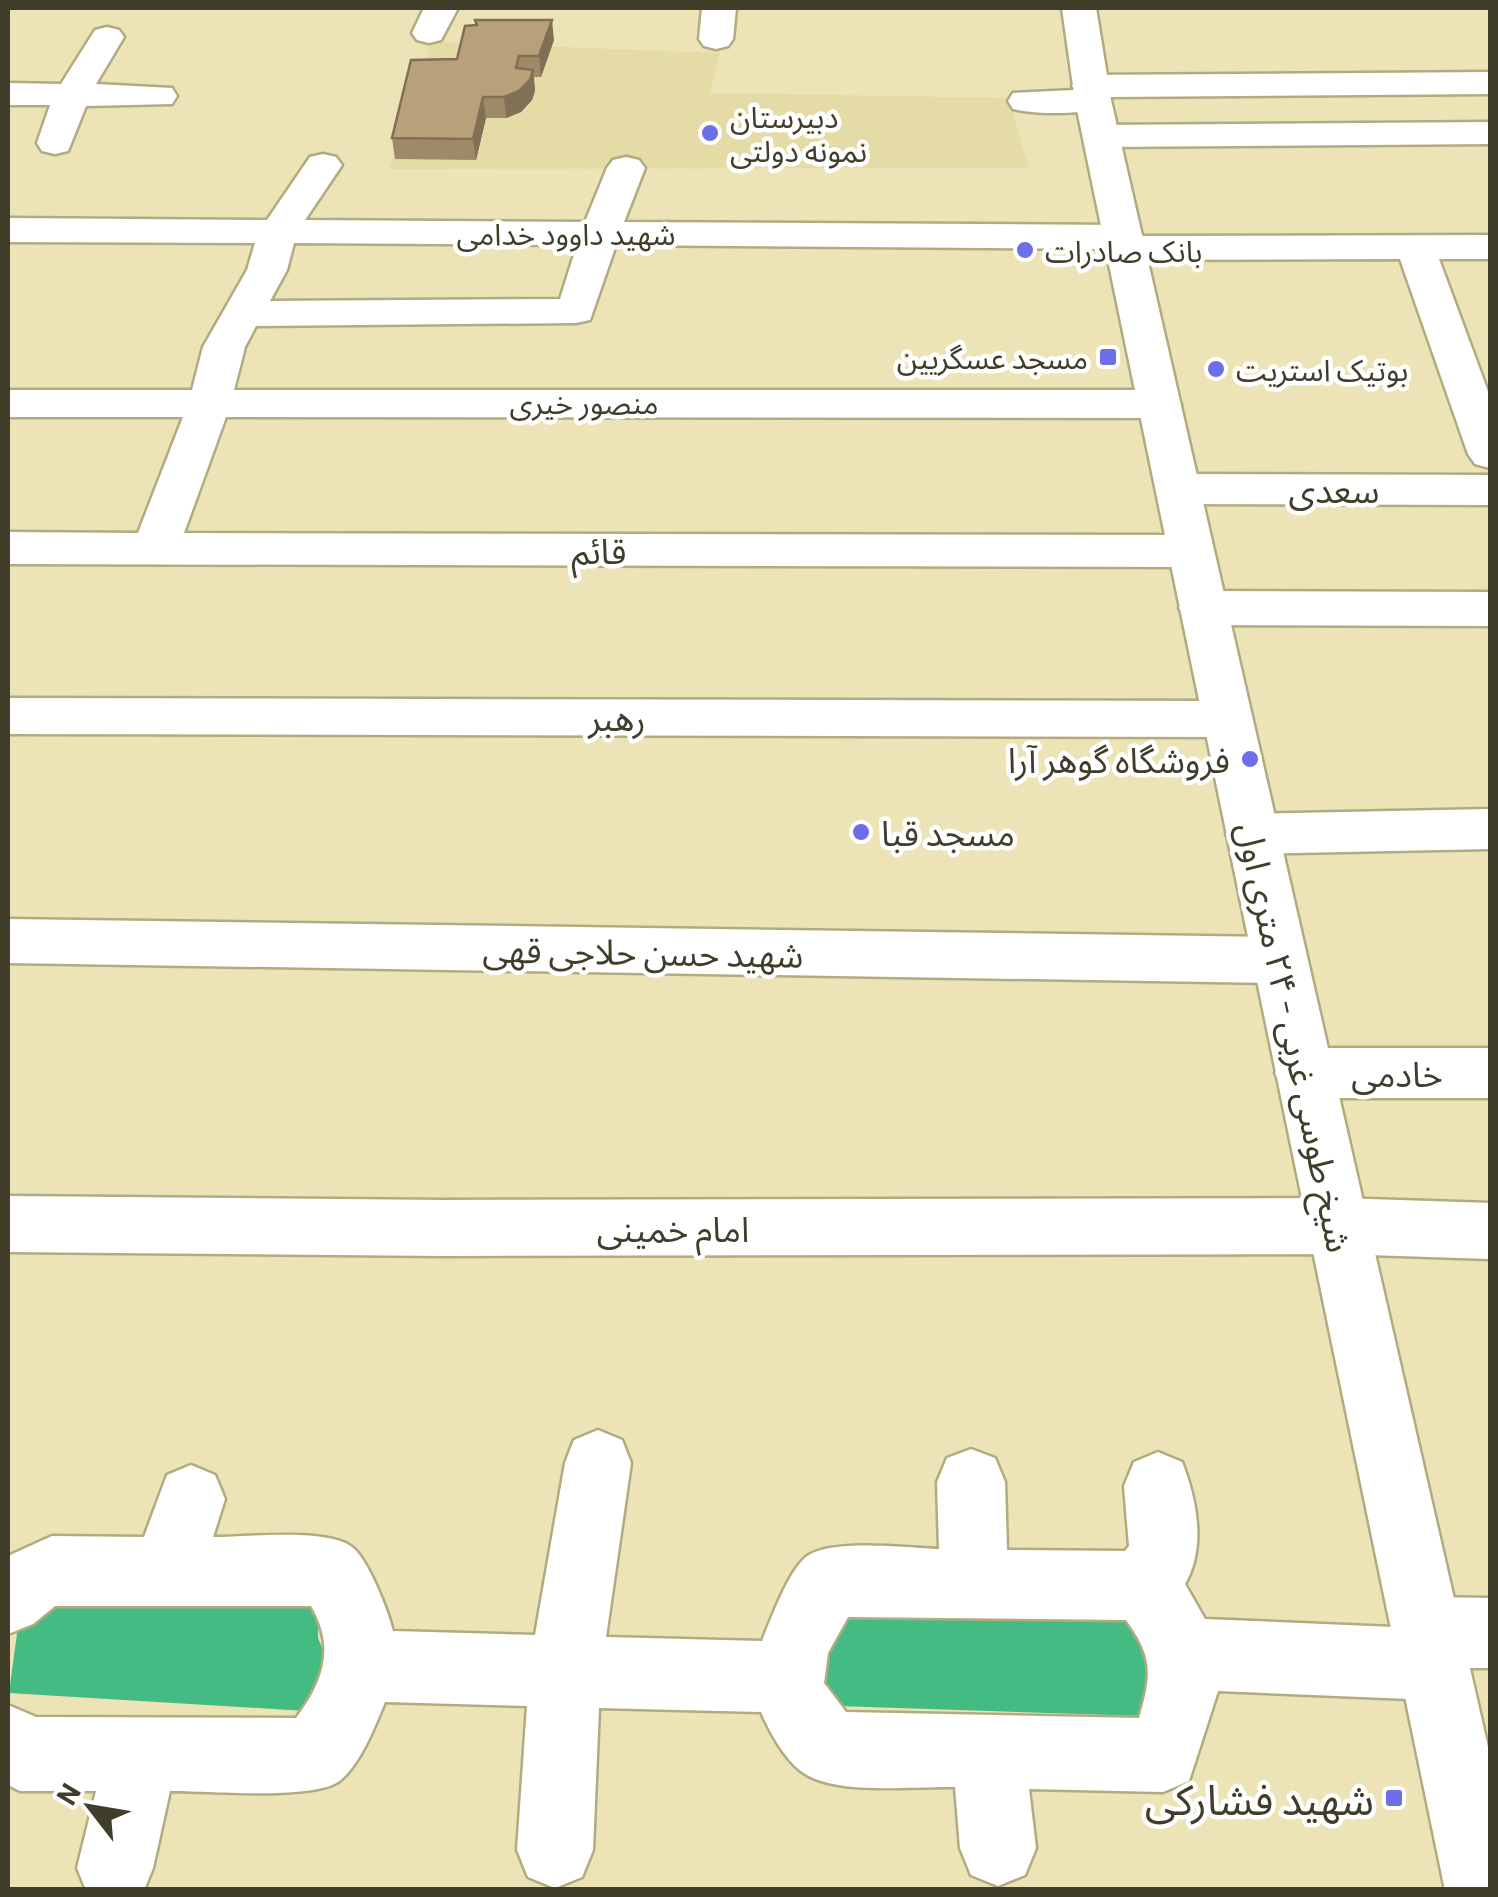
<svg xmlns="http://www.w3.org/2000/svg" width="1498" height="1897" font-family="Barlow,'Noto Sans Arabic',sans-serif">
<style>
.built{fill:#e4dba6}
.forest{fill:#44bb83}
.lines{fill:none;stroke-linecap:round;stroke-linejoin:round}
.minor-casing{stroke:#b3ab80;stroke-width:5}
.major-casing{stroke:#b3ab80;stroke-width:5}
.minor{fill:#fff;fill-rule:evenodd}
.major{fill:#fff;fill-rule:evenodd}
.wall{fill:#9e8a69}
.shaded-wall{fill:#817055}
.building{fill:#b8a07a;stroke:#817055;stroke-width:2.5}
.poi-dot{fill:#6d6ee8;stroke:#fff;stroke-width:4}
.labels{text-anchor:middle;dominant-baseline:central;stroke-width:9;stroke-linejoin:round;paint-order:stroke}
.far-poi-label{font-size:30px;fill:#403d2b;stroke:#fff;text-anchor:start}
.far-street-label{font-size:30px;fill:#403d2b;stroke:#fff}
.street-label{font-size:35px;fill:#403d2b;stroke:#fff}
.poi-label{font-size:35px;fill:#403d2b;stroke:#fff;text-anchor:end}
.near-poi-label{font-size:42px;fill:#403d2b;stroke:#fff;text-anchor:end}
</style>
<rect width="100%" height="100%" fill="#ece4b7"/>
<path class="built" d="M431,42L720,53L710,93L1008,98L1029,168L389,169Z"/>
<path class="forest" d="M37,1600L319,1605L318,1638L331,1669L322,1712L9,1693L18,1626Z
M840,1605L1125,1607C1156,1639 1151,1676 1141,1716L837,1706L820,1673Z"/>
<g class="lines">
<g class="minor-casing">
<path id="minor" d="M424,8H458L441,40L429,43L417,40L412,33Z
M702,8H736L733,39L728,46L716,49L704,46L699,39Z
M107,27L119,30L124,37L96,84L172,88L177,96L172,104L86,106L68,151L55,154L42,151L37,143L50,105H8V83L61,84L95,30Z
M1490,72V94L1109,97L1111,100L1106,108C1079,114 1040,115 1013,109L1008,101L1013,93L1075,90L1072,86L1077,78L1090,75Z
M1490,122V144L1101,147L1088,144L1083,136L1088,128L1101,125Z
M323,154L336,157L342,165L305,220L585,222L607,168L613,160L626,157L639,160L645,168L624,222L1124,225L1138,229L1143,236L1490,235V259H1439L1490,397V468L1475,464L1468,454L1400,259L1126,260L1112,256L1107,249L616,245L590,320L576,323L256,326L245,347L234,390H1160L1175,394L1181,404L1175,414L1160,418L226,417L184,533L1191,535L1207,540L1214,551L1207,562L1191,567L8,564V532L138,533L183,417H8V390H192L203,347L247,270L255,243L8,242V218L267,220L310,157ZM294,243L577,245L560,299L270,301L287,270Z
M1178,474L1490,475V505L1178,504L1162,499L1156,489L1162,479Z
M1203,591L1490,592V626L1203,625L1186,620L1179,608L1186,596Z
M8,698L1227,701L1245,706L1252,719L1245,732L1227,737L8,734Z
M1490,809V849L1252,854L1233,848L1226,834L1233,820L1252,814Z
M8,919L1279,937L1299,944L1307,960L1299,976L1279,983L8,963Z
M1304,1048H1490V1098H1304L1284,1091L1275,1073L1284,1055Z
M8,1196L445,1200L1338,1198L1490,1203V1259L1338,1254L445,1256L8,1252Z
M598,1430L622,1440L631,1463L606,1637L762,1641C771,1619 788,1572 806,1557C830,1538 908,1548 939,1549L937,1482L947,1458L971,1449L995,1458L1005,1482L1007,1550L1125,1551L1129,1546L1124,1486L1134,1462L1158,1452L1182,1462C1197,1500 1206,1548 1185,1584L1205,1619L1394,1627L1402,1607L1427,1597L1490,1598V1668H1468L1459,1689L1434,1700L1218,1691L1189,1781L1163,1792L1029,1789L1036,1848L1025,1875L998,1886L971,1875L960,1848L955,1787C915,1786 841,1795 807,1775C787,1764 770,1733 761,1712L599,1708L593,1850L582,1877L555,1888L528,1877L517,1850L527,1706L385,1702C375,1726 360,1766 338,1782C311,1800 207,1791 170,1791L153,1868L144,1890H86L77,1868L96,1791H20L8,1785V1705L36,1717L296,1718C323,1682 336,1648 311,1606H55L33,1624L8,1634V1556L52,1536L144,1537L167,1475L191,1465L215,1475L225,1499L213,1537C246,1537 327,1528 352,1547C368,1559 388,1611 393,1631L535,1635L565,1463L574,1440ZM848,1617L1126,1620C1153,1657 1152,1674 1139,1718L846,1712L824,1683L828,1653Z"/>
</g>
<g class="major-casing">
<path id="major" d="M1062,8H1096L1111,100L1490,1756V1890H1445L1075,100Z"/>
</g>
<use href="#minor" class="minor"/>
<use href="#major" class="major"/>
</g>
<path class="wall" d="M475,20L554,40L541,77H534L535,91L532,100L521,112L506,118H486L476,160L395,159L392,138L457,59L476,25Z"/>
<path class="shaded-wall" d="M552,20L554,40L541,77L539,56Z
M533,70L535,91L532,100L521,112L506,118L504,97Z
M483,97L486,118L476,160L473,139Z"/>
<path class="building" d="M475,20H552L539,56H519L516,68L533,70L530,80L519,91L504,97H483L473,139L392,138L411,60L457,59L465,26L477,25Z"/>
<g class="poi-dot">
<circle cx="710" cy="133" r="10"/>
<circle cx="1025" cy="250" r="10"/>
<rect x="1098" y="347" width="20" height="20" rx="5"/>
<circle cx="1216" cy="369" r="10"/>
<circle cx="1250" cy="759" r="10"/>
<circle cx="861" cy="832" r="10"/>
<rect x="1384" y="1788" width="20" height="20" rx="5"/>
</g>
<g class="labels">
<g class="far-poi-label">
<text x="730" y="116">دبیرستان<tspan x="730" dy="34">نمونه دولتی</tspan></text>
<text x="1045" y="250">بانک صادرات</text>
<text x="1088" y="357" text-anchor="end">مسجد عسگریین</text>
<text x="1236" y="369">بوتیک استریت</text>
</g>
<g class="far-street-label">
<text x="566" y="233">شهید داوود خدامی</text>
<text x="584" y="402">منصور خیری</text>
</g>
<g class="street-label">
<text x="1334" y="489">سعدی</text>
<text x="599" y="550">قائم</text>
<text x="617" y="717">رهبر</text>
<text transform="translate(643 951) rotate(1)">شهید حسن حلاجی قهی</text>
<text transform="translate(1296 1037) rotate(78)">شیخ طوسی غربی - ۲۴ متری اول</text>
<text x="1397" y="1073">خادمی</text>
<text x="673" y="1228">امام خمینی</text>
</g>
<g class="poi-label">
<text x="1230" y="759">فروشگاه گوهر آرا</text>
<text x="881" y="832" text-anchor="start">مسجد قبا</text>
</g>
<g class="near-poi-label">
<text x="1374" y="1798">شهید فشارکی</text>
</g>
</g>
<rect width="1498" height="1897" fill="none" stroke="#403d2b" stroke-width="20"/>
<g transform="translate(90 1807) rotate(301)" stroke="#ffffff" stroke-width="8" paint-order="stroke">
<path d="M0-8L18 38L0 25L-18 38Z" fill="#403d2b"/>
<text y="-15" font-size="28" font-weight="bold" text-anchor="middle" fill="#403d2b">N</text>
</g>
</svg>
